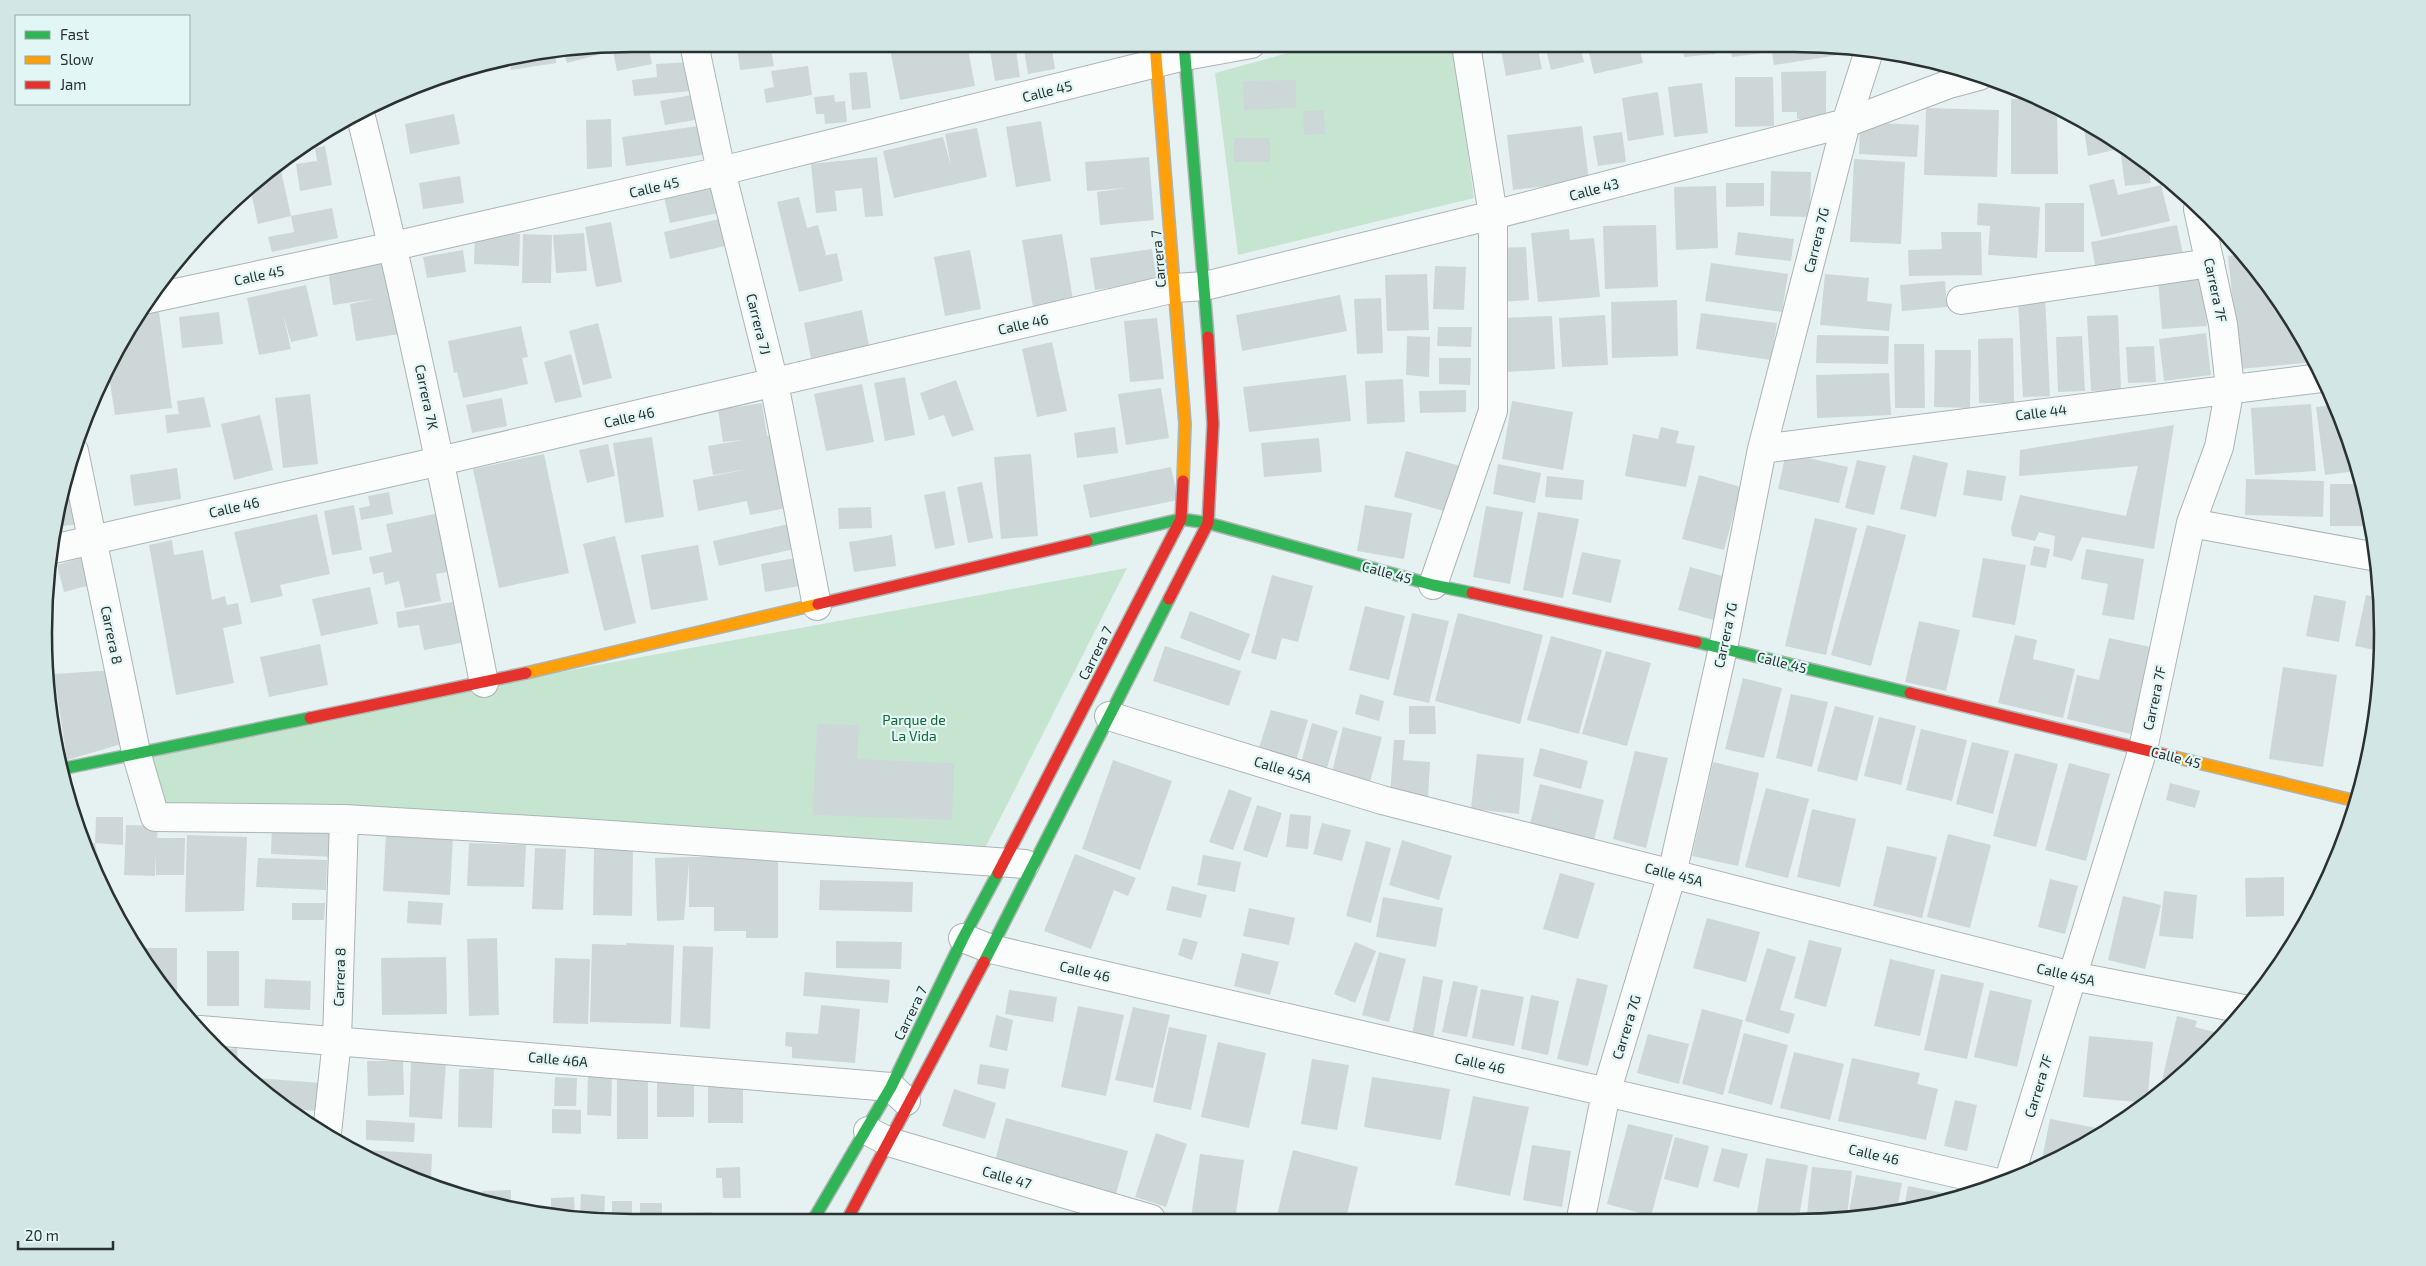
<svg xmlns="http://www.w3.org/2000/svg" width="2426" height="1266" font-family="'Exo 2',sans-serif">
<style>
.green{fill:#c6e5d1}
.building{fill:#ced7d8}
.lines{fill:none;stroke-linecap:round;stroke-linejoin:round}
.street-casing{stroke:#acb4b4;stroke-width:30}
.fast-casing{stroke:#acb4b4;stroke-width:14}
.slow-casing{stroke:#acb4b4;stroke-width:14}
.jam-casing{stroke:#acb4b4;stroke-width:14}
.street{stroke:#fbfdfd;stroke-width:28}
.fast{stroke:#30b455;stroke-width:11}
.slow{stroke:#ff9f0a;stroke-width:11}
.jam{stroke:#e5322d;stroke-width:11}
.labels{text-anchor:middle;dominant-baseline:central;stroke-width:4.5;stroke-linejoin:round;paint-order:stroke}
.street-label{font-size:14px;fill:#293131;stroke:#e1f6f5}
.park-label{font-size:14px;fill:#156535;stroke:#e1f6f5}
.rim{fill:none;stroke:#293131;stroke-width:2.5}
</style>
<rect width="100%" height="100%" fill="#e6f1f1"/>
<path class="green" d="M1321,44L1453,45L1474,198L1238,255L1215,73Z
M1127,568L984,850L168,811L146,753L494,684Z"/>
<path class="building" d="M633,44H648L652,64L617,71L612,46Z
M755,44H770L774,66L740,70L737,46Z
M889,44H967L975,86L900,100Z
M995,44H1015L1020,77L995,81L989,45Z
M1023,44H1051L1055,69L1028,74Z
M1500,45H1537L1542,69L1506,76Z
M1545,45H1580L1584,62L1551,70Z
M1587,45H1639L1643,63L1594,74Z
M1683,45H1715V54L1684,57Z
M1730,45H1761L1762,53L1732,57Z
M1781,45H1831L1864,51L1774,65L1771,47Z
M603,47L605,53L567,63L563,51Z
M555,51L556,63L511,70L509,58Z
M1907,58L1944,64V65L1907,63Z
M689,62L692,91L634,96L632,80L657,77L656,64Z
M808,66L812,95L766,103L764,89L774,87L771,71Z
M1826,71V119H1797V112H1782L1781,72Z
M867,72L871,108L852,110L849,73Z
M1735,77H1773L1774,126L1735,127Z
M1296,80V108L1244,110L1243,81Z
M1702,83L1708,133L1674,137L1668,87Z
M1658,92L1664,135L1628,141L1622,98Z
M696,94L701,119L665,125L660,101Z
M834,95L835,102L845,101L847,122L825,124L824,114H816L814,97Z
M2030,96L2057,107L2058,174H2011V99H2030Z
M1926,108L1999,110L1997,177L1924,175Z
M1324,110L1325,134L1304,135L1303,111Z
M454,114L460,144L410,154L405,124Z
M611,119L612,167L587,169L586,120Z
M1041,121L1051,181L1016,187L1006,127Z
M1860,122L1919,125L1917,157L1859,154Z
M2083,122L2123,148L2088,156Z
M705,125L709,154L626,166L622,137Z
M1582,126L1589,181L1513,190L1507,135Z
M977,128L987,177L894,198L883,151L943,137L951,166L945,134Z
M1622,132L1626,162L1598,166L1593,136Z
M1234,138H1270V162H1234Z
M325,146L332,185L300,191L296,164L317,161L315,148Z
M2132,153L2147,163L2151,183L2125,186L2121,155Z
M877,157L883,216L865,217L862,188L835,191L837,211L816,213L811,164Z
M1149,157L1154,220L1100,225L1097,192L1125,188L1087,191L1085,162Z
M1854,159L1905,162L1901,244L1850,242Z
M279,162L291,216L258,224L250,188Z
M1771,171L1811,172L1810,217L1770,216Z
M460,176L464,203L423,209L419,183Z
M2114,179L2118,195L2161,185L2170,221L2101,237L2089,185Z
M1726,183H1764V206L1726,207Z
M718,185L723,212L670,223L664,197Z
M1716,186L1718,248L1676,250L1674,187Z
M799,197L807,228L818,225L826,255L818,257L837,253L843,281L799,292L777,202Z
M1978,203L2040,207L2037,258L1988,255L1990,226L1977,225Z
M2045,203H2084V252H2045Z
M332,208L338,238L272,252L268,237L294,232L291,216Z
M723,218L729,245L670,259L664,232Z
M611,222L622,282L596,287L585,227Z
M1656,225L1658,287L1605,289L1603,226Z
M2177,225L2184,259L2097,276L2091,242Z
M1569,229L1570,240L1594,238L1600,297L1538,302L1531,233Z
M1738,232L1794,239L1791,261L1735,255Z
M1941,232H1981L1982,275L1909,276L1908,250L1942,249Z
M475,233L520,234L519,266L474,264Z
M584,233L587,271L556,273L553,235Z
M523,234L552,235L551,283H522Z
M1062,234L1073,300L1033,307L1022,240Z
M1526,247L1529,300L1500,302L1497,248Z
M1152,249L1157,281L1095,290L1090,258Z
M463,250L466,272L427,278L423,257Z
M970,250L981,309L945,316L934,257Z
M2243,254L2303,339L2314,362L2240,369L2228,256Z
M388,261L399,334L356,341L350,304L374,299L333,305L328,269Z
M1711,263L1788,274L1782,312L1705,301Z
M1435,266L1466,267L1464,310L1433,309Z
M1427,274L1429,330L1387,331L1385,275Z
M1825,274L1869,278L1867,301L1892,304L1889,331L1820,325Z
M2202,277L2207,326L2162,329L2158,280Z
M1945,281L1947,307L1902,311L1900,285Z
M306,285L318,336L291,342L283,314L291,349L259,355L247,298Z
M1340,295L1347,331L1242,351L1236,315Z
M1381,298L1383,353L1357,354L1354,299Z
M2045,298L2050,396L2023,397L2018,299Z
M1677,300L1678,356L1612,358L1611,302Z
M862,310L869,346L811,358L804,323Z
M159,312L172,408L115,415L108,370L138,315Z
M219,312L223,344L182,348L179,317Z
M1701,313L1777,323L1771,360L1696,349Z
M1605,315L1608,365L1562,367L1559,318Z
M2118,315L2121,390L2091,391L2087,316Z
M1552,316L1555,369L1506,372L1502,318Z
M1157,318L1164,379L1130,382L1124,321Z
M598,323L612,378L583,385L569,331Z
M521,326L528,357L522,358L528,384L463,398L457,372L454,373L448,341Z
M1438,327H1472L1471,347L1437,346Z
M2206,333L2211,375L2164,381L2159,339Z
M1817,335L1889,336L1888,364L1816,363Z
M1407,336L1430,337L1429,377L1406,375Z
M2082,336L2085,391L2058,392L2056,337Z
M2013,338L2014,403H1979L1978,339Z
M1052,342L1067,411L1037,417L1022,349Z
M1894,344H1924L1925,408H1895Z
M2154,346L2156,382L2128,383L2126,347Z
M1935,350H1971L1970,408L1934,407Z
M571,354L582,397L555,403L544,362Z
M1439,358H1471L1470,385L1439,384Z
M1889,373L1891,415L1817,418L1816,375Z
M1346,375L1351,421L1249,432L1243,387Z
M905,377L915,435L885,441L874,383Z
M1403,379L1405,422L1367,424L1365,381Z
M956,380L974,430L952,437L944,415L929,420L920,393Z
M862,384L874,442L826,451L814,394Z
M1161,388L1169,438L1126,445L1118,394Z
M1466,390V412L1420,413L1419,391Z
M310,394L318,464L283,468L275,398Z
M204,397L211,427L167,433L165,415L179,414L177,401Z
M502,398L507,426L472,433L466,405Z
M1512,401L1573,412L1563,470L1502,459Z
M762,403L767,436L773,435L786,508L750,515L747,501L698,511L693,480L748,469L713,475L708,446L743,440L723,442L718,410Z
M2311,404L2316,471L2255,475L2251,408Z
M2333,405L2351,444L2357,471L2325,475L2316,407Z
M260,415L273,470L234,480L221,424Z
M2174,425L2154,549L2082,537L2072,561L2053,556L2055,536L2039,532L2035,541L2012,536L2011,528L2020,495L2126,516L2138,466L2019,476L2020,450Z
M1115,427L1118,453L1077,458L1074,433Z
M1661,427L1679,431L1676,443L1695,446L1686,487L1625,476L1633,434L1658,439Z
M652,437L664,517L625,523L613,443Z
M1319,438L1322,472L1264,477L1261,443Z
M608,444L615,476L587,483L579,450Z
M1406,451L1464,467L1451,513L1394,497Z
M1786,453L1848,467L1839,503L1778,489Z
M544,454L569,573L499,588L473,469Z
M1031,454L1038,536L1001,539L994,457Z
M1913,455L1948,463L1936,517L1900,509Z
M1857,460L1886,466L1874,515L1845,508Z
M1498,464L1541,473L1535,503L1493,494Z
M1171,467L1178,500L1090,518L1083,485Z
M177,468L181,499L134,506L130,475Z
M1967,470L2006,476L2002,501L1963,495Z
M1699,475L1741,487L1724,550L1682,539Z
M1547,476L1584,480L1582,500L1545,497Z
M2246,479L2324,481L2323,517L2245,515Z
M982,482L993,538L968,543L957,487Z
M2330,484H2361L2370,526H2330Z
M945,491L955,545L935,549L924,495Z
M389,492L393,514L361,520L359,508L370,506L368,496Z
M75,499L79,524L56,527L60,501Z
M354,505L362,550L332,555L324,511Z
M1365,505L1412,513L1404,559L1357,551Z
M1486,506L1523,512L1510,584L1473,577Z
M871,507L872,528L839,529L838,508Z
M1538,512L1579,519L1563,598L1523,590Z
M440,513L453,571L436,574L441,601L405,608L399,581L385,585L383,572L373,574L369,557L392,552L386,524Z
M317,514L330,574L280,585L283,596L251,603L234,532Z
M1815,518L1857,528L1826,655L1785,646Z
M789,524L794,549L719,566L713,541Z
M1867,525L1906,535L1871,666L1831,655Z
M892,535L896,566L854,572L849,542Z
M615,536L636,623L604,631L583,544Z
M172,540L174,555L203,550L212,600L225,596L227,605L238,603L242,624L223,628L234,683L176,695L149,545Z
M698,545L708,600L651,610L641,555Z
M2034,546L2050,549L2046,568L2030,565Z
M2086,549L2144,559L2134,620L2102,615L2108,584L2081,579Z
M1582,552L1621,560L1611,603L1572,594Z
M91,555L98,583L64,592L57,565Z
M796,558L800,586L765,592L761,564Z
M1983,558L2026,565L2015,625L1972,617Z
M1690,567L1726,577L1714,620L1678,610Z
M1272,575L1313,586L1298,642L1282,638L1276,660L1251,653Z
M47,582L50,600L45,601V594Z
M370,587L378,624L321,636L312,599Z
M2314,595L2346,601L2339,642L2306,636Z
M2366,595L2379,598L2380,651L2355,646Z
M458,601L465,642L424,650L419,625L398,628L396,612Z
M1365,606L1405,616L1389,680L1349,670Z
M1190,611L1250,634L1240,661L1180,638Z
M1412,613L1449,621L1429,703L1393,695Z
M1458,613L1543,635L1520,724L1435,701Z
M1919,621L1960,630L1946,691L1905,682Z
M2015,635L2037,640L2033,659L2075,669L2063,718L1998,703Z
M1551,636L1602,650L1579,734L1527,720Z
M2109,638L2155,648L2135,735L2067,719L2077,675L2099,680Z
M320,644L328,685L269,697L260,657Z
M1165,646L1241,671L1229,706L1153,681Z
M1606,651L1651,663L1627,746L1582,734Z
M2283,667L2337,675L2323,767L2269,759Z
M114,670L128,742L67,760L54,674Z
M1743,678L1782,688L1764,758L1725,749Z
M1360,694L1384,701L1379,721L1355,714Z
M1791,694L1828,702L1812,767L1776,758Z
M1409,706H1435L1436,734H1409Z
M1835,706L1874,716L1857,781L1817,771Z
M1271,710L1308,720L1296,761L1258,751Z
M1879,717L1916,726L1901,785L1864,776Z
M1312,723L1338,731L1326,771L1301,763Z
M817,724L859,725L857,759L954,763L952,820L813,815Z
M1343,727L1382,737L1370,782L1332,772Z
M56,728L63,758L59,759L54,729Z
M1921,729L1967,740L1952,801L1906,790Z
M1394,740H1405L1403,760L1430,762L1428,798L1390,796Z
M1972,742L2009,751L1993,814L1956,804Z
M1540,748L1588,761L1581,789L1533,776Z
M1635,751L1668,758L1646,848L1613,839Z
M2015,753L2058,764L2036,847L1993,836Z
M1477,754L1524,758L1519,814L1471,809Z
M1113,760L1172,781L1140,870L1082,849Z
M1713,762L1759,773L1738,866L1692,856Z
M2069,763L2110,774L2086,861L2045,850Z
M2170,783L2200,791L2195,808L2166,800Z
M1540,784L1604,800L1594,840L1530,824Z
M1766,788L1809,799L1788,878L1745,867Z
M1229,789L1252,798L1233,850L1209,842Z
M1257,805L1282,813L1267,858L1243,850Z
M1812,809L1856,819L1840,887L1797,877Z
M1290,814L1311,816L1308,849L1286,847Z
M96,817H123V845L95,843Z
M1322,823L1351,830L1342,861L1313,854Z
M126,825L158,826L157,838H185L184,875H156V852L155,876L124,875Z
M272,825L335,827L334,857L271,854Z
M386,833L453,836L450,895L383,891Z
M1948,834L1991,845L1970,928L1927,917Z
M187,835L247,837L244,911L185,912Z
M1402,840L1452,856L1439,900L1389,885Z
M1366,841L1391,848L1371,923L1346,916Z
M86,843H95L103,880H99Z
M469,843L526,845L524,887L467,886Z
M1887,846L1937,857L1922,918L1873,906Z
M535,848L566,849L563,910L532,909Z
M594,849L633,850L632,916L593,915Z
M1075,854L1136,878L1128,896L1114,890L1091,949L1044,931Z
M1203,855L1241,862L1235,892L1197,885Z
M689,857H778V938H746V931H714V907H689V863L684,920L657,921L655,858Z
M258,858L327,860L326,890L256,887Z
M1560,873L1595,883L1578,939L1543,929Z
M2284,877V916L2246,917L2245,878Z
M2050,879L2078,886L2065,934L2038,927Z
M820,880L913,882L912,912L819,910Z
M1172,886L1207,895L1201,918L1166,910Z
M2164,891L2197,895L2193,939L2159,936Z
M2123,896L2161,905L2145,969L2108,960Z
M1383,897L1443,908L1436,947L1376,937Z
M408,901L443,903L441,925L407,923Z
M292,903H325L324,920H292Z
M1249,908L1295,918L1289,945L1243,936Z
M1707,918L1760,932L1746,982L1693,968Z
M497,938L499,1015L469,1016L467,939Z
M1183,938L1198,942L1192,960L1178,955Z
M1809,940L1842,948L1826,1007L1794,998Z
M836,941L902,942L901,969L836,968Z
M1355,942L1376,951L1355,1003L1334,994Z
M626,943L674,945L671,1024L590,1022L592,944L626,945Z
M683,946L713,947L710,1029L680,1027Z
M146,948H177V1002L160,981V971H152L146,964Z
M1767,948L1796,957L1780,1010L1795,1014L1789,1034L1745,1021Z
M207,951H239V1006H207Z
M1379,952L1406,959L1389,1022L1362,1015Z
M1242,953L1279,962L1270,995L1234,986Z
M446,957L447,1014L382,1015L381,958Z
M555,958L590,959L588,1024L553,1023Z
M1890,959L1935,970L1920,1036L1874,1026Z
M805,972L890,980L888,1003L803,996Z
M1941,974L1984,983L1967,1059L1924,1050Z
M1423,976L1443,980L1433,1039L1412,1035Z
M1577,978L1608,985L1588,1066L1557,1059Z
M265,979L311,981L310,1010L264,1008Z
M1453,981L1478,986L1467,1037L1442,1032Z
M1481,989L1524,997L1514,1046L1472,1038Z
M1009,990L1057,997L1053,1022L1005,1014Z
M1990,990L2032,1000L2017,1067L1974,1057Z
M1531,995L1559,1001L1548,1055L1521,1049Z
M821,1005L860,1009L855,1063L792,1058V1047L785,1046L786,1032L818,1034Z
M1078,1006L1124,1015L1106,1096L1061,1087Z
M1133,1007L1170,1015L1153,1088L1115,1080Z
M1702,1009L1743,1020L1723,1095L1682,1084Z
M996,1015L1013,1020L1007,1051L989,1047Z
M2177,1016L2197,1021L2195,1027L2222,1034L2159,1093Z
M1169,1027L1207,1035L1191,1110L1153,1102Z
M1744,1033L1788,1045L1772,1105L1728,1093Z
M1648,1034L1689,1044L1679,1084L1637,1073Z
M2089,1036L2153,1042L2147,1103L2083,1097Z
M1218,1042L1266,1053L1249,1128L1201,1117Z
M237,1048L238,1068L216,1050Z
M1794,1052L1844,1064L1830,1120L1780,1108Z
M1852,1058L1920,1073L1917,1084L1938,1089L1926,1140L1838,1121Z
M1312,1059L1349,1065L1337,1130L1301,1124Z
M367,1061H403L404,1095L368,1096Z
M411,1062L446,1063L442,1119L409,1117Z
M980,1064L1009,1069L1005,1089L977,1084Z
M459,1069H494L492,1128L458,1127Z
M588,1075L612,1076L611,1116L587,1115Z
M555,1077L577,1078L576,1106H554Z
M617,1077H648V1139H617Z
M1372,1077L1450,1089L1441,1140L1364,1127Z
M257,1078L320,1083L318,1111L287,1109L257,1085Z
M657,1080H694V1117H657Z
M708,1084H743V1123H708Z
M954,1089L996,1103L985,1139L942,1126Z
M1473,1096L1529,1107L1510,1196L1455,1185Z
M1955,1100L1977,1105L1967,1151L1944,1146Z
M552,1109L581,1110V1134L552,1133Z
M298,1115L321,1117L320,1129Z
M1006,1118L1128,1151L1116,1194L995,1161Z
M2050,1119L2102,1129L2041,1164Z
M366,1120L415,1123L414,1142L366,1140Z
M1628,1124L1673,1135L1651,1216L1607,1204Z
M1156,1133L1187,1144L1166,1207L1135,1197Z
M1675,1137L1709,1146L1698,1188L1664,1179Z
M1532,1145L1571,1151L1562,1207L1523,1200Z
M1722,1148L1748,1154L1739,1188L1713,1181Z
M367,1150L432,1154L431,1181L423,1180L372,1161L366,1158Z
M1293,1150L1358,1167L1346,1219H1276Z
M1200,1154L1244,1160L1235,1219L1191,1218Z
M1766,1158L1808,1165L1799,1217L1756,1218Z
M740,1167L741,1198H723L722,1178H716V1168Z
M1812,1167L1852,1171L1847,1217L1807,1214Z
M1856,1175L1902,1183L1897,1210L1870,1217H1848Z
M1908,1186L1953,1195L1904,1208Z
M511,1190V1207L483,1203L482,1191Z
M581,1194L605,1196L604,1221L580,1219Z
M574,1197L575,1218L551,1214V1198Z
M612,1201H632V1221H612Z
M640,1203H662V1221H640Z
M712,1212V1221H680V1213Z
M1515,1213L1537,1217V1218H1515Z"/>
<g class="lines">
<g class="street-casing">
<path id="street" d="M694,44L721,171L774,383L817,606
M360,113C408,302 447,492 484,683
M148,299L394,246L721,171L1185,56L1251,44
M1961,300L2210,263
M1762,449L2321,378
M74,451L136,752L155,817L344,819L582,833L1025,864
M2191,523L2377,557
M53,549L440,461L1175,288L1205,286L1493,215L1846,123L1949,84L1979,76
M1433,585L1493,411V215L1466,45
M1109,716L1382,800L2072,976L2244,1009
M963,938L991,949L1998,1183
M200,1030L891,1087L906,1101
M868,1131L889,1142L1151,1219
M327,1133L337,1040L344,819
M2009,1180L2143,749L2191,523L2219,447L2230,388L2223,324L2198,209
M1581,1218L1606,1093L1672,874L1723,648L1762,449L1846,123L1869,51"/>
</g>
<g class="fast-casing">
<path id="fast" d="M1184,44L1208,337
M1087,541L1181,519L1208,523L1433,585L1472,593
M1696,642L1910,693
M61,769L310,718
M984,962L1169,599
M813,1220L891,1087L963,938L998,873"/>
</g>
<g class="slow-casing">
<path id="slow" d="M1155,44L1185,424L1183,481
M526,673L818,604
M2174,757L2356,801"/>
</g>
<g class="jam-casing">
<path id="jam" d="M1472,593L1696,642
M1169,599L1208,523L1213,424L1208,337
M818,604L1087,541
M1910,693L2174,757
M310,718L526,673
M998,873L1181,519L1183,481
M847,1220L984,962"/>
</g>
<use href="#street" class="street"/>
<use href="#fast" class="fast"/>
<use href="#slow" class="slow"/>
<use href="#jam" class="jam"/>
</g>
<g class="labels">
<g class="street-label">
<text transform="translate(1047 91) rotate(-14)">Calle 45</text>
<text transform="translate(654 187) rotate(-13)">Calle 45</text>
<text transform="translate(1594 189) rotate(-15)">Calle 43</text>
<text transform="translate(1816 240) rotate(-76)">Carrera 7G</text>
<text transform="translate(1158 259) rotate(-95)">Carrera 7</text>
<text transform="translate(259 275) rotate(-12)">Calle 45</text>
<text transform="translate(2216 290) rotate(78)">Carrera 7F</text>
<text transform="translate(759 324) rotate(76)">Carrera 7J</text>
<text transform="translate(1023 324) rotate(-13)">Calle 46</text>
<text transform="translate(427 397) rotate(78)">Carrera 7K</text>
<text transform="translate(2041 412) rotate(-7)">Calle 44</text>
<text transform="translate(629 417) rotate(-13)">Calle 46</text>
<text transform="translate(234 507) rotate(-13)">Calle 46</text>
<text transform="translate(1387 572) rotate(15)">Calle 45</text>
<text transform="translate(112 635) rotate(78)">Carrera 8</text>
<text transform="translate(1725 635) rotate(-78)">Carrera 7G</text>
<text transform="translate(1095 653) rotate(-63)">Carrera 7</text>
<text transform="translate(1782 662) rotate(14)">Calle 45</text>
<text transform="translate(2154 698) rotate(-78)">Carrera 7F</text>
<text transform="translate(2176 757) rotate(14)">Calle 45</text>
<text transform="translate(1283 769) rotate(17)">Calle 45A</text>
<text transform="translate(1674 874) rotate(14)">Calle 45A</text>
<text transform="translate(1085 971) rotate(13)">Calle 46</text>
<text transform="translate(2066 974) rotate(13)">Calle 45A</text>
<text transform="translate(339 977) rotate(-88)">Carrera 8</text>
<text transform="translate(910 1013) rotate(-64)">Carrera 7</text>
<text transform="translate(1626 1027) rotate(-73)">Carrera 7G</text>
<text transform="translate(558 1059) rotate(5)">Calle 46A</text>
<text transform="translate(1480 1063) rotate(13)">Calle 46</text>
<text transform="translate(2038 1086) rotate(-73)">Carrera 7F</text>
<text transform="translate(1874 1154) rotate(13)">Calle 46</text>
<text transform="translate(1007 1177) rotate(16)">Calle 47</text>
</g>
<g class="park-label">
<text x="914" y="719">Parque de<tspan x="914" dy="16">La Vida</tspan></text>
</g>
</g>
<path d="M0 0H2426V1266H0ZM632 52H1794A580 580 0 0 1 2374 632V634A580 580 0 0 1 1794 1214H632A580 580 0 0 1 52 634V632A580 580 0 0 1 632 52Z" fill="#d2e6e5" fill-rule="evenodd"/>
<path class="rim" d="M632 52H1794A580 580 0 0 1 2374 632V634A580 580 0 0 1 1794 1214H632A580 580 0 0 1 52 634V632A580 580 0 0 1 632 52Z"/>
<rect x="15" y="15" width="175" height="90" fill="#e1f6f5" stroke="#97a7a7"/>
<rect x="25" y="31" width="25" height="8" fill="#30b455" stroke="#97a7a7"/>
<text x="60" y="40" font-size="15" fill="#293131">Fast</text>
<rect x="25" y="56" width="25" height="8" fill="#ff9f0a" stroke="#97a7a7"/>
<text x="60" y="65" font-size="15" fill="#293131">Slow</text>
<rect x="25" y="81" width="25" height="8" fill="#e5322d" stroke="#97a7a7"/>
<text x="60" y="90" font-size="15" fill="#293131">Jam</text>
<path d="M18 1241v8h95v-8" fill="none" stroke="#293131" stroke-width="2.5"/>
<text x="25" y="1241" font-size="15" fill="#293131" stroke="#e1f6f5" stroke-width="4" paint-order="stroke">20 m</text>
</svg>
